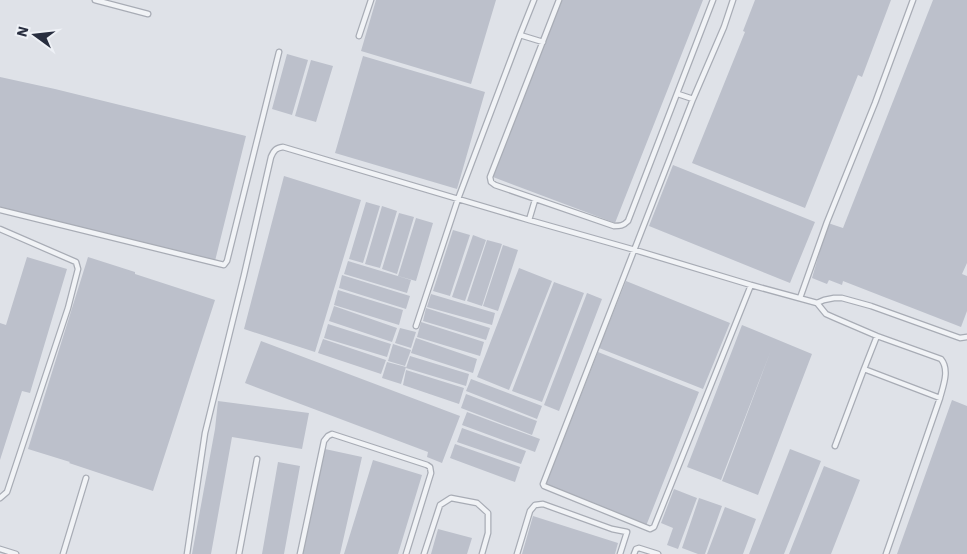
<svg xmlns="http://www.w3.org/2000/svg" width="967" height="554" font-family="'IBM Plex Sans',sans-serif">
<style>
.building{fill:#bcc0cb}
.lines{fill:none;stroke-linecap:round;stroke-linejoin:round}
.lane-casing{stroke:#a8acb5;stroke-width:7}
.lane{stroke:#f1f3f6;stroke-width:4.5}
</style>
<rect width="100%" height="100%" fill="#dfe2e8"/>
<path class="building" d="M376,0H496L471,84L361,51Z
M561,0H703L615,223L493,177Z
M755,0H891L862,77L858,75L805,208L692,163L745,32L743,31Z
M933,0H967V263L962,274L967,276V311L961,327L843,281L842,285L829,280L827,284L812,278L828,223L843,228Z
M287,54L308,60L292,115L272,109Z
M363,56L485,92L457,189L335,153Z
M311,60L333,66L316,122L295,116Z
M0,77L55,89L246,136L215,261L0,207Z
M673,165L815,222L790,283L649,226Z
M284,176L361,200L315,352L244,329Z
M366,202L380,206L363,263L349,259Z
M382,206L397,211L380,268L365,264Z
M399,213L414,217L397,274L382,269Z
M416,218L433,223L416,281L398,276Z
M453,230L470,235L450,296L433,291Z
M473,235L486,240L465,301L452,297Z
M487,240L502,244L482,306L467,301Z
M503,245L518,250L498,311L483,306Z
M27,257L67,269L30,393L22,391L0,460V323L6,325Z
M88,257L135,272V274L215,300L153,491L69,463L70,462L28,449Z
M348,261L411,280L407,293L344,274Z
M519,268L552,281L509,390L477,377Z
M342,275L410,296L406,309L339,288Z
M626,281L730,323L703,389L599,348Z
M554,282L584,293L542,402L512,391Z
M338,290L403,310L399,325L334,305Z
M587,293L602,299L559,411L544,405Z
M431,294L495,313L492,325L427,307Z
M334,306L397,328L392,342L329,321Z
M426,308L490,328L486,340L423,321Z
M421,322L484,342L480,356L417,337Z
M328,324L391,344L387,357L324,338Z
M742,325L812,354L758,495L722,481L771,350L721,480L687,467Z
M400,328L416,332L411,348L395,343Z
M416,338L477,359L473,373L411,353Z
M323,339L386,360L381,374L318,353Z
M261,341L460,416L442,463L427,457L428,452L245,383Z
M393,344L411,350L405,366L388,361Z
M598,352L699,392L646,526L545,486Z
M410,356L469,374L466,386L406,368Z
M387,362L406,367L401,384L382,378Z
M406,370L464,388L459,404L403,385Z
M471,379L542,406L537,419L466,391Z
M466,394L537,421L532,435L461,408Z
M952,400L967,406V554H897Z
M218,401L309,413L302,449L232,437L211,554H192L215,429Z
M467,412L540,439L535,452L462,425Z
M462,428L526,451L521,464L457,442Z
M455,444L520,467L515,482L450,458Z
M325,449L362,457L340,554H302Z
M790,449L821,461L784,554H749Z
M373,460L422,475L398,554H344Z
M278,462L300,466L284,554H262Z
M824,466L860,480L831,554H789Z
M674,489L697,498L678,549L667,545L673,528L661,523Z
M699,498L722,506L705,554H698L682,548Z
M725,507L756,519L743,554H707Z
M533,516L618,543L615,554H522Z
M438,529L472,538L467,554H431Z"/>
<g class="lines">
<g class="lane-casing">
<path id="lane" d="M95,0L148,14
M559,0L490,177L491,182L495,185L614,226C620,226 623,226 628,221L713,0
M733,0L724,27L693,99L543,484L544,486L650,529L654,527L751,285
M520,35L543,42
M359,36L371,0
M678,94L693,99
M0,210L224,265L227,261L279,52
M529,220L535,200
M0,229L76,262L78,269L68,308L7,492L0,498
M800,298L827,222L875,103L913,0
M817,303L826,314L835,318L877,336L941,359C950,370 943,386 940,398L886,554
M416,326L458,199L520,35L534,0
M877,336L864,369L940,398
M835,446L864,369
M0,549L16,554
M63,554L86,478
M187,554L205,433L244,275L271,157C274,150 276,148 283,147L529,220L635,250L751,285L817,303L824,300L834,298H842L871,306L960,338L967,337
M239,554L257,459
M300,554L324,441L328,436L332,434L427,465L430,467L431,473L406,554
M424,554L440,505L451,498L477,503L488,513V533L482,554
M517,554L530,511L535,505L543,504L612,529L627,532L620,554
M634,554L636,549L639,548L658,554"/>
</g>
<use href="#lane" class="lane"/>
</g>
<g transform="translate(35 35) rotate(285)" stroke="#eef1f6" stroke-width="4" paint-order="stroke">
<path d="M0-4L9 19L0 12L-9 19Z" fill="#282e3f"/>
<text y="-8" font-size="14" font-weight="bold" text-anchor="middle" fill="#282e3f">N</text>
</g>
</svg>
